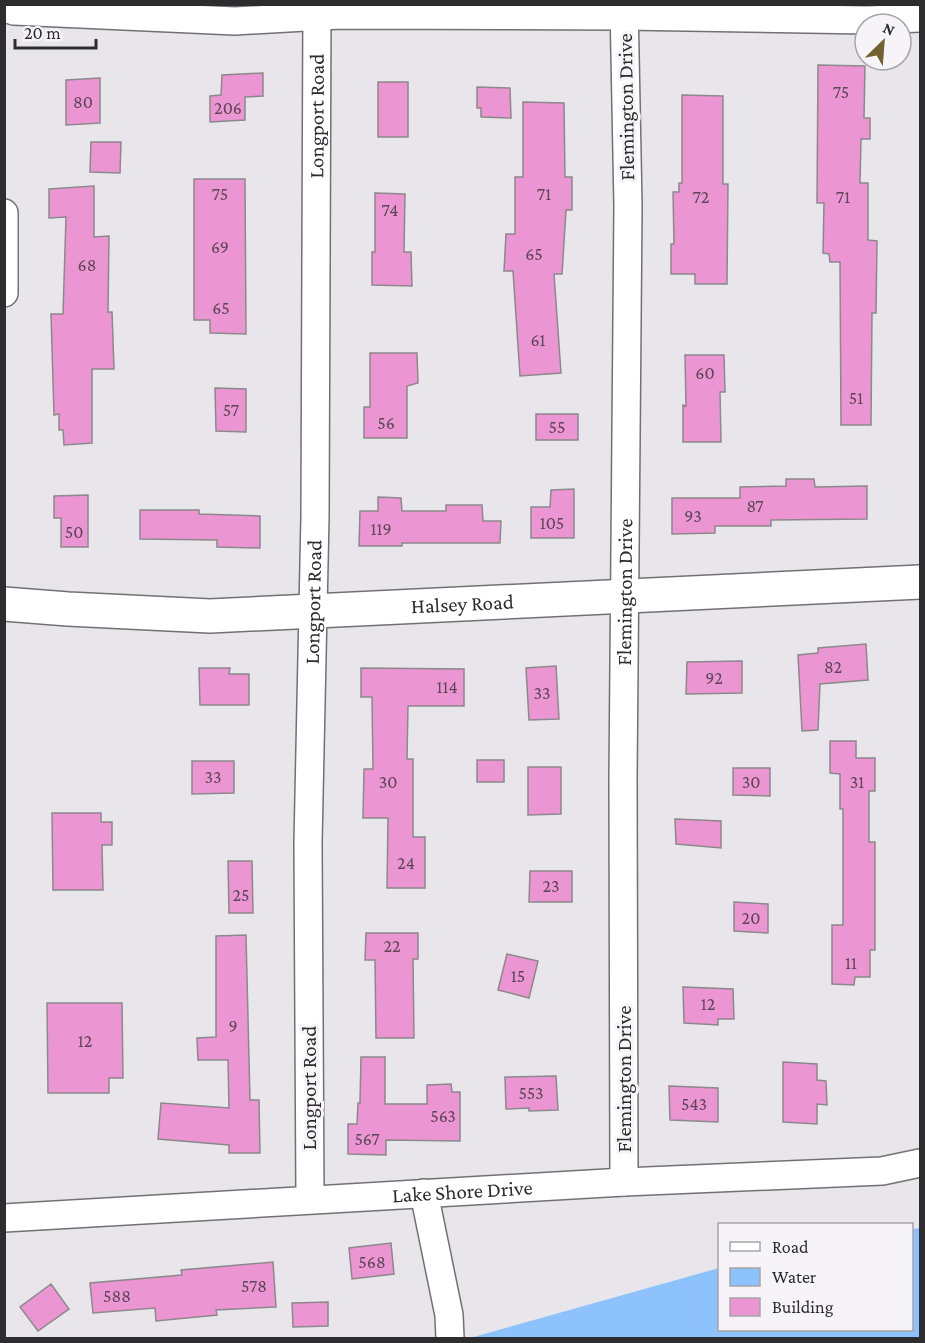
<svg xmlns="http://www.w3.org/2000/svg" width="925" height="1343" font-family="'Crimson Pro',serif">
<style>
.water{fill:#8dc2fd}
.building{fill:#eb96d2;stroke:#8c888b;stroke-width:1.5}
.lines{fill:none;stroke-linecap:round;stroke-linejoin:round}
.minor-casing{stroke:#727074;stroke-width:30}
.tertiary-casing{stroke:#727074;stroke-width:36}
.minor{stroke:#fff;stroke-width:27}
.tertiary{stroke:#fff;stroke-width:33}
.labels{text-anchor:middle;dominant-baseline:central;stroke-width:6;stroke-linejoin:round;paint-order:stroke}
.number-label{font-size:18px;fill:#5c4657}
.street-label{font-size:21px;fill:#2d2c2e;stroke:#f6f4f8}
</style>
<rect width="100%" height="100%" fill="#e9e6eb"/>
<path class="water" d="M920,1228V1338H470L719,1268L720,1330H912V1229Z"/>
<path class="building" d="M818,65L865,66L864,118H870V139H861L860,183H868V240L877,241L876,313H872L871,425H841L840,262H830L829,254L823,253L824,203H817Z
M263,73V96L245,97V120L210,122V96L221,95L222,75Z
M100,78V123L66,125V80Z
M378,82H408V137H378Z
M477,87L510,88L511,118L481,117V108H477Z
M682,95L723,96V184H728L727,284H695V274H671V244H674L673,192H679V183H682Z
M523,102L564,103L565,177H572V210H566L562,274H554L561,373L520,376L513,271H504L506,234H515V177H523Z
M91,142H121L120,173L90,172Z
M194,179H245L246,334L210,333V320H194Z
M94,186V237L109,236L108,312H112L114,369H92V443L64,445L63,430H59V414L54,415L51,314H63L66,217L49,218V189Z
M375,193L405,194L404,252H411L412,286L372,285V252H375Z
M370,353H417L418,383L407,386V438H364V407H370Z
M685,355H724L725,392H720L721,442H683V405L686,406Z
M215,388L246,389V432L216,431Z
M536,414H578V440H536Z
M786,479H814L815,487L867,486V519L771,520V526H715V533L672,534V498H740V487L786,486Z
M574,489V538H531V507H550L551,490Z
M88,495V547H61V518H54V496Z
M378,497L401,498L402,511H446V505H482L483,521H501L500,543H402V546H359L360,511H378Z
M140,510H199V514L260,516V548L217,547V540L140,539Z
M866,644L868,680L820,684L818,730L802,731L798,655L818,653V648Z
M742,661V693L686,694L687,662Z
M556,666L559,719L529,720L526,668Z
M199,668H230L229,674H249V705H200Z
M361,668L464,669V706H408L407,759H413V837H425V888H387L388,818H363L364,769H373L372,697H361Z
M830,741H856V758H875V791H869V842H875V950H870V977H855L854,985L832,984V925H843V809H840V774L830,773Z
M477,760H504V782H477Z
M192,761H234V793L192,794Z
M528,767H561V814L528,815Z
M733,768H770V796L733,795Z
M52,813H101V822H112V845H102L103,890H53Z
M675,819L721,821V848L676,844Z
M228,861H252L253,913H229Z
M530,871H572V902H529Z
M734,902L768,904V933L734,931Z
M366,933H418V959H413L414,1038H376L375,960H365Z
M246,935L250,1100H259L260,1153H229V1145L158,1139L161,1103L229,1108L228,1060H198L197,1038L216,1037V936Z
M507,954L538,961L529,998L498,990Z
M683,987L733,989L734,1019H718V1025L684,1023Z
M47,1003H122L123,1078H109V1093H48Z
M361,1057H385V1104H427V1085L451,1084L452,1092H460V1141L386,1140V1155L348,1154V1124H357L358,1103H360Z
M783,1062L817,1064V1080L826,1081L827,1105L817,1104V1124L783,1122Z
M556,1076L558,1110L529,1111V1108L506,1109L505,1077Z
M669,1086L718,1088V1122L670,1120Z
M391,1243L394,1274L352,1279L349,1248Z
M273,1262L276,1307L216,1310L217,1315L156,1321L155,1308L93,1313L90,1283L182,1275L181,1270Z
M51,1284L69,1309L38,1331L20,1307Z
M328,1302V1326L293,1327L292,1303Z"/>
<g class="lines">
<g class="minor-casing">
<g id="minor">
<path d="M4,8L14,11L235,21L340,15L624,16L867,20L920,18"/>
<path d="M4,213V293"/>
<path id="s1" d="M624,1182L623,779L628,206L624,4"/>
<path d="M424,1193L449,1315L450,1338"/>
<path id="s2" d="M310,1199L308,843L315,516L317,4"/>
<path id="s3" d="M4,1218L624,1182L882,1171L920,1163"/>
</g>
</g>
<g class="tertiary-casing">
<g id="tertiary">
<path id="s4" d="M4,604L68,609L210,616L920,582"/>
</g>
</g>
<use href="#minor" class="minor"/>
<use href="#tertiary" class="tertiary"/>
</g>
<g class="labels">
<g class="number-label">
<text x="841" y="92">75</text>
<text x="83" y="102">80</text>
<text x="228" y="108">206</text>
<text x="220" y="194">75</text>
<text x="544" y="194">71</text>
<text x="701" y="197">72</text>
<text x="843" y="197">71</text>
<text x="390" y="210">74</text>
<text x="220" y="247">69</text>
<text x="534" y="254">65</text>
<text x="87" y="265">68</text>
<text x="221" y="308">65</text>
<text x="538" y="340">61</text>
<text x="705" y="373">60</text>
<text x="856" y="398">51</text>
<text x="231" y="410">57</text>
<text x="386" y="423">56</text>
<text x="557" y="427">55</text>
<text x="755" y="506">87</text>
<text x="693" y="516">93</text>
<text x="552" y="523">105</text>
<text x="381" y="529">119</text>
<text x="74" y="532">50</text>
<text x="833" y="667">82</text>
<text x="714" y="678">92</text>
<text x="447" y="687">114</text>
<text x="542" y="693">33</text>
<text x="213" y="777">33</text>
<text x="388" y="782">30</text>
<text x="751" y="782">30</text>
<text x="857" y="782">31</text>
<text x="406" y="863">24</text>
<text x="551" y="886">23</text>
<text x="241" y="895">25</text>
<text x="751" y="918">20</text>
<text x="392" y="946">22</text>
<text x="851" y="963">11</text>
<text x="518" y="976">15</text>
<text x="708" y="1004">12</text>
<text x="233" y="1026">9</text>
<text x="85" y="1041">12</text>
<text x="531" y="1093">553</text>
<text x="694" y="1104">543</text>
<text x="443" y="1116">563</text>
<text x="367" y="1139">567</text>
<text x="372" y="1262">568</text>
<text x="254" y="1286">578</text>
<text x="117" y="1296">588</text>
</g>
<g class="street-label">
<text transform="translate(626 107) rotate(-91)">Flemington Drive</text>
<text stroke="none"><textPath href="#s2" startOffset="1083">Longport Road</textPath></text>
<text stroke="none"><textPath href="#s1" startOffset="590">Flemington Drive</textPath></text>
<text stroke="none"><textPath href="#s2" startOffset="597">Longport Road</textPath></text>
<text stroke="none"><textPath href="#s4" startOffset="459">Halsey Road</textPath></text>
<text transform="translate(624 1079) rotate(-90)">Flemington Drive</text>
<text transform="translate(309 1088) rotate(-90)">Longport Road</text>
<text stroke="none"><textPath href="#s3" startOffset="459">Lake Shore Drive</textPath></text>
</g>
</g>
<rect width="925" height="1343" fill="none" stroke="#2d2c2e" stroke-width="12"/>
<rect x="718" y="1223" width="195" height="108" fill="#f6f4f8" stroke="#a6a4a7" stroke-width="1.5"/>
<rect x="730" y="1242" width="30" height="9" fill="#ffffff" stroke="#a6a4a7" stroke-width="1.5"/>
<text x="772" y="1253" font-size="18" fill="#2d2c2e">Road</text>
<rect x="730" y="1268" width="30" height="18" fill="#8dc2fd" stroke="#a6a4a7" stroke-width="1.5"/>
<text x="772" y="1283" font-size="18" fill="#2d2c2e">Water</text>
<rect x="730" y="1298" width="30" height="18" fill="#eb96d2" stroke="#a6a4a7" stroke-width="1.5"/>
<text x="772" y="1313" font-size="18" fill="#2d2c2e">Building</text>
<g transform="translate(883 42) rotate(25)"><circle r="28" fill="#f6f4f8" stroke="#a6a4a7" stroke-width="1.5"/>
<path d="M0-4.5L10 22L0 15L-10 22Z" fill="#70612f"/>
<text y="-9" font-size="16" font-weight="bold" text-anchor="middle" fill="#2d2c2e">N</text>
</g>
<path d="M15 39v9h81v-9" fill="none" stroke="#2d2c2e" stroke-width="3"/>
<text x="24" y="39" font-size="18" fill="#2d2c2e" stroke="#f6f4f8" stroke-width="4.5" paint-order="stroke">20 m</text>
</svg>
